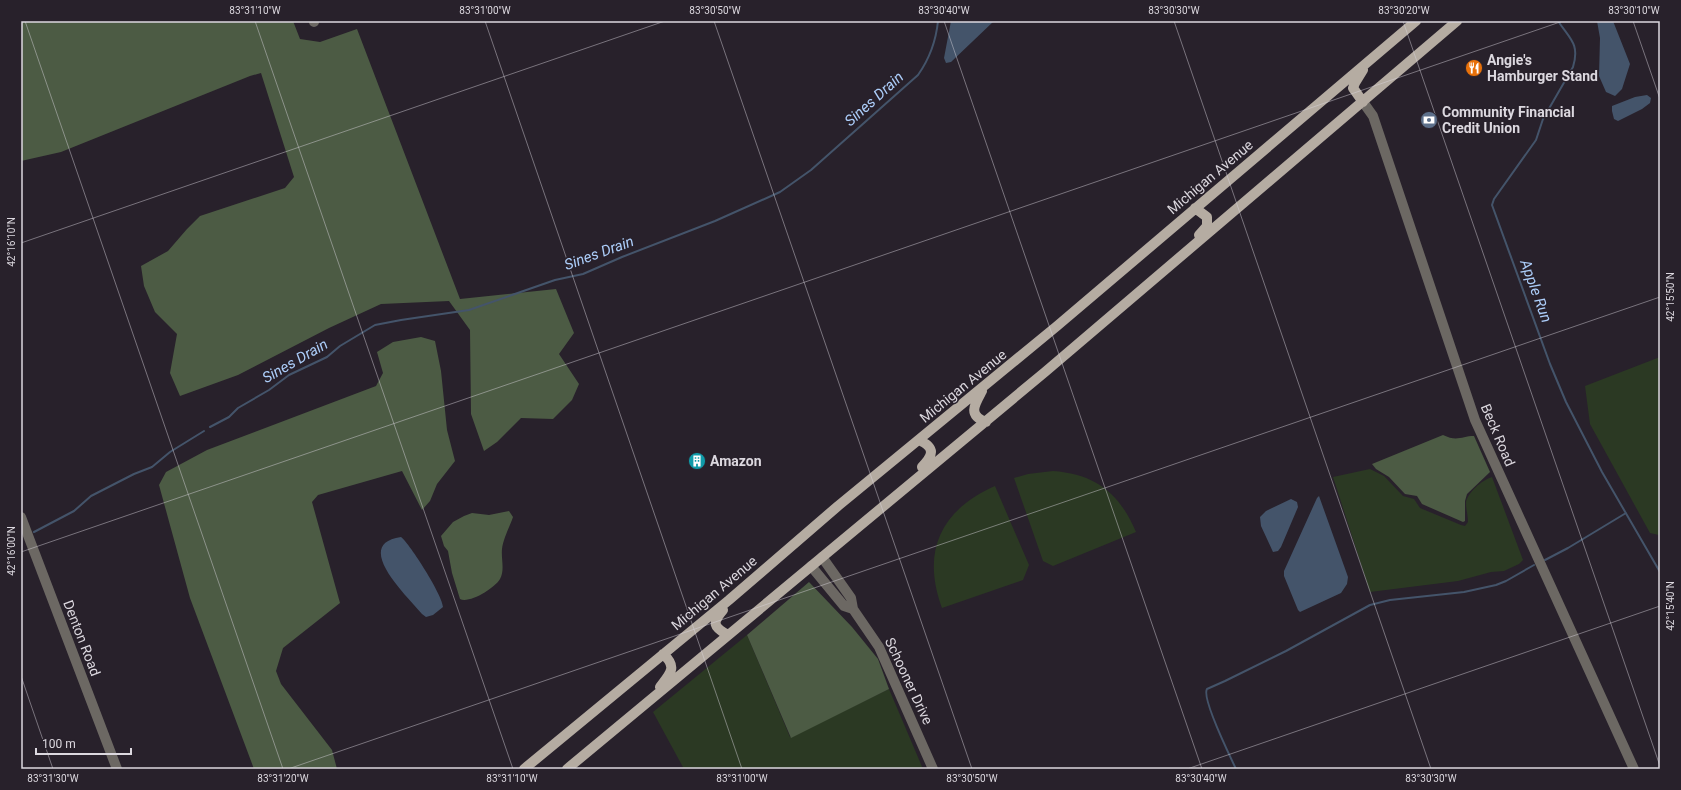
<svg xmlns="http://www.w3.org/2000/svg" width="1681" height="790" font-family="Roboto,sans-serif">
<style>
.green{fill:#2b3923}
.forest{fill:#4c5b44}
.water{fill:#44546a}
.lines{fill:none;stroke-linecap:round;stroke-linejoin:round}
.stream{stroke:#44546a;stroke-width:2}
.minor{stroke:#6c6863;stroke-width:10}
.major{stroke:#b5aca2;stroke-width:10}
.ticks{fill:none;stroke:#dcd8df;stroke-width:1;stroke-opacity:0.45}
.labels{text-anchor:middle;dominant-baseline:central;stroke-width:3;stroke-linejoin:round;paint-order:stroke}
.poi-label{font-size:14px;font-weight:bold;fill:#dcd8df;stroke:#28212b;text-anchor:start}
.street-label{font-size:14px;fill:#dcd8df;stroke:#28212b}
.water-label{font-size:15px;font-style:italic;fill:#accdf9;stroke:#28212b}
.neatline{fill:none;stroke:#dcd8df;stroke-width:1.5}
.ticks-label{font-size:10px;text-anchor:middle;fill:#dcd8df}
</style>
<rect width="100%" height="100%" fill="#28212b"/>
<path class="green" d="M1660,357V535H1659L1650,533L1590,424L1585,386Z
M1370,469L1384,476L1403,496L1414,499L1420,508L1461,525L1465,526L1468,522C1468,516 1466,509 1466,503C1467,493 1482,480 1492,477L1523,560L1519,564L1504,571L1491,572L1458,581L1370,592L1333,477Z
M1053,471C1096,474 1120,494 1136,532L1053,566L1043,561L1014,478L1028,474Z
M995,486L1029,565L1023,580L942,608C921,551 941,510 995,486Z
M747,635L790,737L889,689L923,769H684L653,712Z"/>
<path class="forest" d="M21,21H293L300,39L320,42L357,29L460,299L556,289L574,333L559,354L579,384L572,400L553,419L521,418L497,442L484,451L471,414L470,330L449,301L381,304L329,328L238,375L180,396L170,373L177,334L155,312L144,286L141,266L168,251L187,229L200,216L285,188L294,177L261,73L250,76L61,152L21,161Z
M421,337L435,341L441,371L447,430L455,461L437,484L430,501L422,510L402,471L318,495L312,502L340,603L283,648L276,671L281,684L332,750L337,769H254L190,598L159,485L166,472L207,450L376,386L383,373L377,352L393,342Z
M1443,435C1457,442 1462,436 1474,436L1490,472L1467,494L1465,501V521L1463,522L1422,504L1417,496L1405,494L1389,477L1376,469L1372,464Z
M509,511L513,517C510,526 503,539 502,549C501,559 505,570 500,579C495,588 469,604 460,599L452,573L448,551L444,546L441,536L453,522L464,516L472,513L489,515Z
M809,582L852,627L878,659L889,689L791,738L747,635Z"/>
<path class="water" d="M951,21H994L951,62L946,63L944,58Z
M1597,21H1613L1630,64L1622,89L1615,96L1606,92L1599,76L1600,38Z
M1647,95L1651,98L1650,103L1642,109L1618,121L1614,119L1612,111V106L1635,97Z
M1319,496L1348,577L1347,584L1341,593L1300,612L1298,610L1284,576V571L1317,498Z
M1291,499L1297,502L1298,507L1281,547L1278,551L1273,552L1261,526L1260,517L1266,511Z
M401,537C410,544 443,596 443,607L433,615L426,617L422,614C408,597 351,544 401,537Z"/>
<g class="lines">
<path class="stream" d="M1558,21C1570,39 1580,44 1573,67L1543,119L1536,140L1494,199L1492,205L1550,364L1566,402L1602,472L1660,572
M210,427L229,417L238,408L269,390L289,375L327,357L340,346L375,325L401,320L469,310L555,280L583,274L622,257L715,221L780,192L811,170L918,75C930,58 936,41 938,21
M34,532L74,511L91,496L134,474L152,467L170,452L204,431
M1545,560L1568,548L1626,513
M1236,769C1230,756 1201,698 1207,689L1225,681L1286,651L1370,605L1390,600L1464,592L1496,585L1506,581L1534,565"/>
<path class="minor" d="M314,21V22
M1363,102L1373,116L1475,420L1634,769
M21,517L117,769
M811,566L844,606L853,609L851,598L822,557
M853,609L879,647L933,769"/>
<path class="major" d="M1363,70L1355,83L1353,88L1363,102
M1195,208L1207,217V226L1199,235
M982,391C975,404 967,415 986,422
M919,440C936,448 933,455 922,467
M723,610C712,623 713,627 728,635
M660,687C670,674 678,667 663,654
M524,769L729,600L838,506L1057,326L1416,21
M567,769L1045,372L1457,21"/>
</g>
<path class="ticks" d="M25,21L283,769M255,21L513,769M485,21L742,769M714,21L972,769M944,21L1202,769M1174,21L1431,769M1403,21L1660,766M1633,21L1660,99M21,243L665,21M21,552L1563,21M21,676L53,769M288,769L1660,297M1187,769L1660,606"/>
<defs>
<g id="restaurant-disc" transform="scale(0.9)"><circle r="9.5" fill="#e8710a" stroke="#28212b"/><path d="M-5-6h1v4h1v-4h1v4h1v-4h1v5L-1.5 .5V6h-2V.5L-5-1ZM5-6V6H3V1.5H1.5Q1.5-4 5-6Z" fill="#fff"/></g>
<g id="bank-disc" transform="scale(0.9)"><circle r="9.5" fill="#5c6f8a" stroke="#28212b"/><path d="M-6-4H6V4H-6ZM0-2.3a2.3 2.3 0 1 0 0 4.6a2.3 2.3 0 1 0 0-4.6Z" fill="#fff"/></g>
<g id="building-disc" transform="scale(0.9)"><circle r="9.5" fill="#0f9aa8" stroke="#28212b"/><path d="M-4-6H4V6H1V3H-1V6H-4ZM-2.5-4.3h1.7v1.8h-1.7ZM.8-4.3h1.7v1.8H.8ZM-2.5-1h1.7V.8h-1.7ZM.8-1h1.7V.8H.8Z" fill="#fff"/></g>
</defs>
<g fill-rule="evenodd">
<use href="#restaurant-disc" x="1474" y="68"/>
<use href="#bank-disc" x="1429" y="120"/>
<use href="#building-disc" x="697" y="461"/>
</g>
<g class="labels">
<g class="poi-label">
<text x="1487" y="60">Angie's<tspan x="1487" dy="16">Hamburger Stand</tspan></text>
<text x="1442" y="112">Community Financial<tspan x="1442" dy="16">Credit Union</tspan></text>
<text x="710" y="461">Amazon</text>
</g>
<g class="street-label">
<text transform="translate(1210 177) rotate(-40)">Michigan Avenue</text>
<text transform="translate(963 386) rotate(-39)">Michigan Avenue</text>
<text transform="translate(1498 435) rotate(67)">Beck Road</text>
<text transform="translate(714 593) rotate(-40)">Michigan Avenue</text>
<text transform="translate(82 638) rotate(69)">Denton Road</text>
<text transform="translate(909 681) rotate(65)">Schooner Drive</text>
</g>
<g class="water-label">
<text transform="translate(874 99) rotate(-42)">Sines Drain</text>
<text transform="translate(599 253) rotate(-20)">Sines Drain</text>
<text transform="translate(1536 291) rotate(70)">Apple Run</text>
<text transform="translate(295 361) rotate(-30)">Sines Drain</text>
</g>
</g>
<rect width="1681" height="790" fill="none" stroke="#28212b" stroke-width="44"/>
<path d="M36 748v6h95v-6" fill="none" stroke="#dcd8df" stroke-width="2"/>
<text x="42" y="748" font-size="12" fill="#dcd8df" stroke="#28212b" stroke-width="3" paint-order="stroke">100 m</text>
<rect x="22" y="22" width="1637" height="746" class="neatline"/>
<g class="ticks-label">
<text x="255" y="14">83°31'10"W</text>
<text x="485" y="14">83°31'00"W</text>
<text x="715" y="14">83°30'50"W</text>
<text x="944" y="14">83°30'40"W</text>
<text x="1174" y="14">83°30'30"W</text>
<text x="1404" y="14">83°30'20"W</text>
<text x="1634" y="14">83°30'10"W</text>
<text transform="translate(11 242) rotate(-90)" y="4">42°16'10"N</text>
<text transform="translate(1670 297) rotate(-90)" y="4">42°15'50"N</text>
<text transform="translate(11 551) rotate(-90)" y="4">42°16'00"N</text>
<text transform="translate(1670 606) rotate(-90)" y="4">42°15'40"N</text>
<text x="53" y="782">83°31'30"W</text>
<text x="283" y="782">83°31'20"W</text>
<text x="512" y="782">83°31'10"W</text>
<text x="742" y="782">83°31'00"W</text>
<text x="972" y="782">83°30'50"W</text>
<text x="1201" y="782">83°30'40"W</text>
<text x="1431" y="782">83°30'30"W</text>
</g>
</svg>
